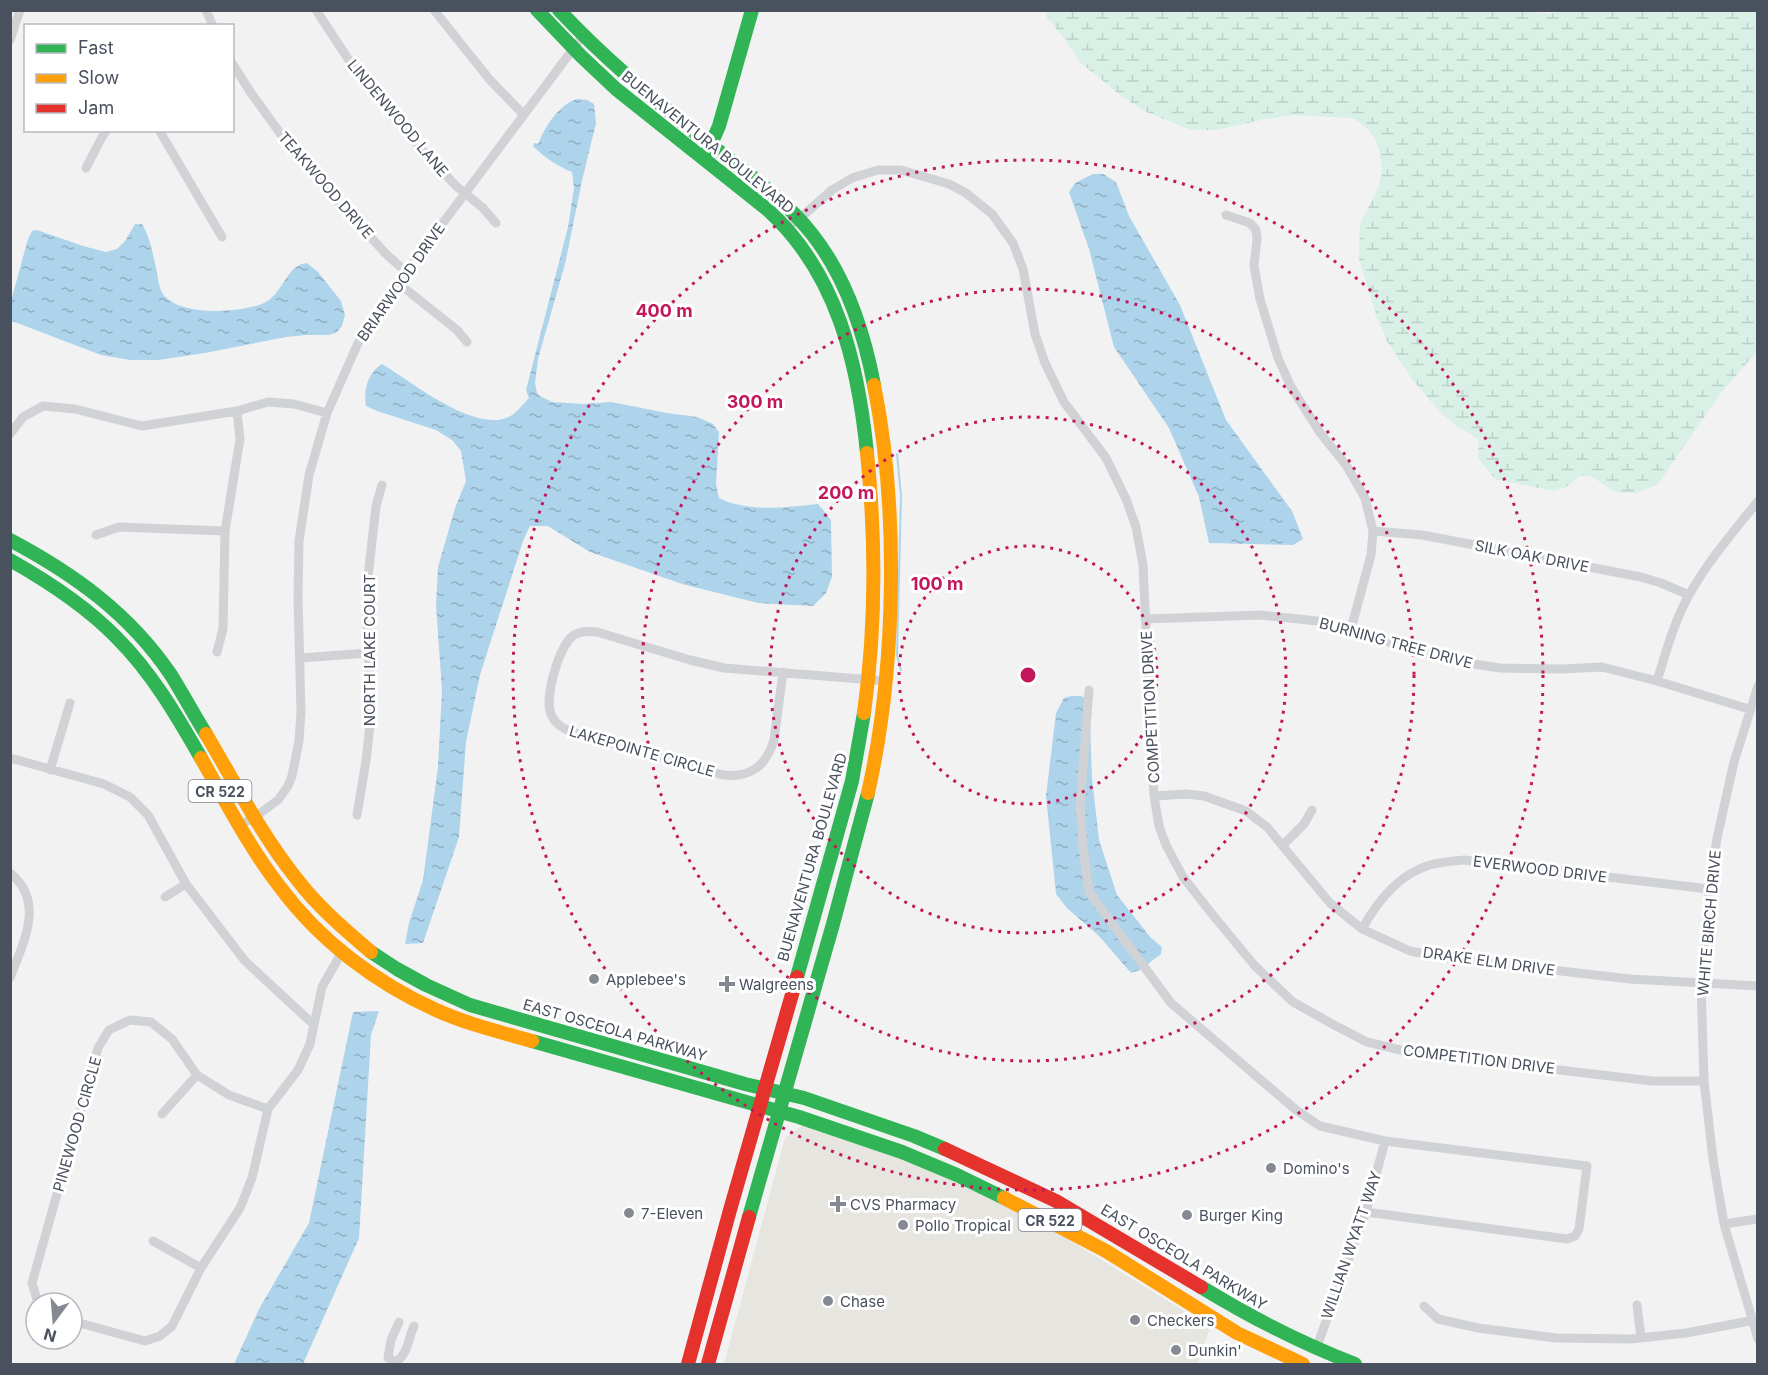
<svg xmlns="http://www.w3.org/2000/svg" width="1768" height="1375" font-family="Inter,sans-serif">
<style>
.commercial{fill:#e6e5e0}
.wetland{fill:url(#wetland-marsh)}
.water{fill:url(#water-ripples)}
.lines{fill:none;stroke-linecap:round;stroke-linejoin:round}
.stream{stroke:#aed4ec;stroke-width:2}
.street{stroke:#d0d2d5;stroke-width:9}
.fast{stroke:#30b455;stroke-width:14}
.slow{stroke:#ff9f0a;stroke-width:14}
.jam{stroke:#e5322d;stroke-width:14}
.ring{fill:none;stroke:#c2185b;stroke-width:3;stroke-dasharray:3 6}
.poi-dot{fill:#848992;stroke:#fff;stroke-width:2}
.labels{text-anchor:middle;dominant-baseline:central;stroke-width:6;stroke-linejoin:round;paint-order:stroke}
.shield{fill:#fff;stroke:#80848e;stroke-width:1.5}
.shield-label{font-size:14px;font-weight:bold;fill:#49505e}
.street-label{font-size:15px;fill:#49505e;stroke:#fff}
.poi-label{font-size:15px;fill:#49505e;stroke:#fff;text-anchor:start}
.centre{fill:#c2185b;stroke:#fff;stroke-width:3}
.ring-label{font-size:18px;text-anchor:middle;font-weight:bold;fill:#c2185b;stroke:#fff;stroke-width:6;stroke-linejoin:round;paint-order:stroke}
</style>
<defs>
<pattern id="wetland-marsh" width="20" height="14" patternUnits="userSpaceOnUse" patternTransform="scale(1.5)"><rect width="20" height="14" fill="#d8f0e5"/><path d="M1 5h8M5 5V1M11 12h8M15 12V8" fill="none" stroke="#bbd0c7"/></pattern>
<pattern id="water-ripples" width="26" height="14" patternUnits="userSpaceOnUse" patternTransform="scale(1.5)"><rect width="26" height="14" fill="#aed4ec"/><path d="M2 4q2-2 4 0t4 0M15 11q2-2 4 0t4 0" fill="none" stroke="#90aec2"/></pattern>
</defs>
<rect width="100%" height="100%" fill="#f2f2f2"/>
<path class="commercial" d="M803,1125L923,1165L1061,1235L1210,1327L1198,1364H724L785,1138Z"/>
<path class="wetland" d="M1520,10L1548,14L1569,10L1757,11V352L1723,390L1658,484L1636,493H1624L1613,491L1593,477L1581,475L1565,488L1553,491L1495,479L1478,458L1479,439L1455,425L1439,411L1412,379L1387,341L1377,318L1359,259L1360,224L1379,186L1382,170L1380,154L1377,142L1368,129L1353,118L1294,115L1266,119L1216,130H1191L1144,111L1120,95L1080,62L1066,41L1047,17L1046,11Z"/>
<path class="water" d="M577,99L587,100L594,104L596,123L582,181L565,264L538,359L535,383L537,393L540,396L552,402L583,404L611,402L667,413L697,417L713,424L719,432L716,484L719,498C750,513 785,507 818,504L831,520L832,577L826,593L813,606L758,603L682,584L590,552L548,526H530L523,541L480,675L466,742L459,837L423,943L405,944L409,923L423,880L438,767L442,690L436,605L438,567L455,508L466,481L461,451L452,440L436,430L377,411L366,406C363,391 368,372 382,364C411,381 478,437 512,415C518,411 524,403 529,398L526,390L568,227L574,188L572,172C557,166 545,158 533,146L534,143L538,144C545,127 558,105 577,99Z
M1093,174H1103L1116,182L1129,216L1180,305L1226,420L1292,511L1303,539L1293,545L1209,543L1199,497L1169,428L1114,347L1089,249L1069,192L1075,183Z
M135,224H142C151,239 153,256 157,272C158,279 159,288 163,294C179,317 242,313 264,303C280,296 285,273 298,266C300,264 304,264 307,263L318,272L341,301L345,315L342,326L336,333L328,335H306L286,337L205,353L158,360H130L101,355L12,321L11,319V301L28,239L32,231L37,230L83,246L106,252L117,249L125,241Z
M1071,696H1081L1087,699L1090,722L1092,778L1099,840L1117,895L1151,938L1162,947L1161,954L1140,970L1131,973L1099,936L1067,908L1056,894L1046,796L1056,713L1064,698Z
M379,1011L371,1035L359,1238L303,1364H234L259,1309L309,1223L353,1012Z"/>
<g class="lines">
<path class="stream" d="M897,454L901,496L897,655L901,670"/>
<path class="street" d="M206,10L213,26
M316,10L360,77L418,145L456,186L483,208L496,223
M434,10L490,80L523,114
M10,40L20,10
M232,63L251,93L293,151L385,253L406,272
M159,130L222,237
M86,168L102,137L107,130
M1226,215L1250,223L1256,230L1257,239L1254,266L1260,299L1278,358L1291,387L1321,434L1346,465L1365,498L1373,531L1371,555L1351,629
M785,227L799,219L832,190L852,178L878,170H901L949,184L966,193L992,214L1013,243L1023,269L1035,334L1045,363L1064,402L1106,458L1126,499L1136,527L1143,565L1154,796L1159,826L1166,845L1183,877L1212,914L1255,966L1293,1002L1336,1026L1367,1042L1409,1052L1652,1081H1704
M398,283L457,330L467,342
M10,434L23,417L43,406L75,409L142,426L237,411L268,402L294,404L327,413
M1373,531L1422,535L1641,577L1661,583L1689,595
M96,535L119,527L225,531
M1145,619L1261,615L1317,621L1351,629L1406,648L1448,660L1500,668L1562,669L1602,667L1657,681L1749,709
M217,652L223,629L225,531L240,439L237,411
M300,658L369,653
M783,672L774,740C766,766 751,778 723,775L576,733C565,730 555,725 551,714C544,698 559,645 574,635C581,631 589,631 597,632L690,660L724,668L885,681
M1657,681C1666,652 1674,622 1689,595C1708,561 1734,531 1758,501
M1758,686L1734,762L1717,838L1709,889L1701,983L1704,1081L1713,1159L1724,1224L1758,1339
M1089,690L1080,805L1083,847L1089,892L1171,1003L1296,1110L1320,1126L1385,1141L1587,1166L1579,1229L1575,1236L1567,1239L1366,1212
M10,758L104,784L130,797L148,815L186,884L245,961L313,1024
M50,770L70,703
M1154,796L1186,794L1204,796L1246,811L1267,827L1330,903L1362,929L1410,951L1441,957L1630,979L1758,986
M357,815L366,761L371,715L366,595L376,506L382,485
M240,825L255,817L278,800L288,786L292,776L299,741L301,712L298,598L299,541L309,475L327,413L358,343L398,283L582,37
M1283,845L1304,824L1312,810
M10,873C46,902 23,943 10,978
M165,897L186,884
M1362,929C1377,902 1398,874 1430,865C1441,862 1453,861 1464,860L1709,889
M162,1114L197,1075
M1724,1224L1758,1219
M153,1241L201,1268
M38,1303L32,1283L98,1048L109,1030L130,1020L151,1022L172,1039L197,1075L229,1095L268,1109
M1637,1305L1641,1338
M1424,1306L1438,1319L1478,1328L1556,1338L1630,1339L1686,1333L1755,1320
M72,1321L145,1341L160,1336L172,1326L201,1268L240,1208L252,1178L268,1109L298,1070L310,1044L322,987L342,952
M399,1322L391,1340L388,1358L397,1362C410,1349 407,1341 414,1326
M1316,1349L1366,1212L1385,1141"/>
<path class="fast" d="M537,10L581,56L616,89L768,210C837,273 858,363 867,453
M559,10C603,57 652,98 702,138C740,168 782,196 812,234C846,277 864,332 874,385
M708,151L719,126L752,10
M10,540C74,574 130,614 171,675C183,694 194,715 206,734
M10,560C49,582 86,606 117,638C152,673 177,716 201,758
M371,952L397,969L426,985L470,1005L745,1084L804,1098L914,1136L945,1149
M797,977L852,781L864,713
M532,1041L799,1117L902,1152L957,1175L1004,1198
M749,1217L833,924L868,793
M1201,1287C1250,1317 1301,1343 1355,1364"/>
<path class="slow" d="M864,713C876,627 876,540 867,453
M206,734C235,783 261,834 296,878C317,906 344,929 371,952
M201,758C226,802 249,847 280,887C320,941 376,983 436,1010C467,1024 500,1032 532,1041
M868,793C896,669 899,509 874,385
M1004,1198L1106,1251L1237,1333L1303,1364"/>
<path class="jam" d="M945,1149L1056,1201L1201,1287
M688,1364L730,1210L797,977
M708,1364L749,1217"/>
</g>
<g class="ring">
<circle cx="1028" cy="675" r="129"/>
<circle cx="1028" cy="675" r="258"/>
<circle cx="1028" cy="675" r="386"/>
<circle cx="1028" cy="675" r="515"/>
</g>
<g class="poi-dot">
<circle cx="594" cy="979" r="6"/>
<path d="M724 975h6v6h6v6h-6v6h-6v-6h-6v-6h6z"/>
<circle cx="1271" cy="1168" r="6"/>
<path d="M835 1195h6v6h6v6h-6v6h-6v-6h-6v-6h6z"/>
<circle cx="629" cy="1213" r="6"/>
<circle cx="1187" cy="1215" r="6"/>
<circle cx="903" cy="1225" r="6"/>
<circle cx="828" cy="1301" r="6"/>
<circle cx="1135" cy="1320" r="6"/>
<circle cx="1176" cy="1350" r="6"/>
</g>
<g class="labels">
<g class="shield">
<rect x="188.5" y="780" width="63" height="22" rx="4.5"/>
<rect x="1018.5" y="1209" width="63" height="22" rx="4.5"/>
</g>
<g class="shield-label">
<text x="220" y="791">CR 522</text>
<text x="1050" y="1220">CR 522</text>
</g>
<g class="street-label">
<text transform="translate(398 118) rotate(50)">LINDENWOOD LANE</text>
<text transform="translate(708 142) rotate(39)">BUENAVENTURA BOULEVARD</text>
<text transform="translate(326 185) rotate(49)">TEAKWOOD DRIVE</text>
<text transform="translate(401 282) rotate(-55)">BRIARWOOD DRIVE</text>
<text transform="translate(1532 556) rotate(11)">SILK OAK DRIVE</text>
<text transform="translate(1396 643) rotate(15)">BURNING TREE DRIVE</text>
<text transform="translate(369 650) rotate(-90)">NORTH LAKE COURT</text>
<text transform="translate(1150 707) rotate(-93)">COMPETITION DRIVE</text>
<text transform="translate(642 751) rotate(16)">LAKEPOINTE CIRCLE</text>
<text transform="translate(812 857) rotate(-74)">BUENAVENTURA BOULEVARD</text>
<text transform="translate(1540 869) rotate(7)">EVERWOOD DRIVE</text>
<text transform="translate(1709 923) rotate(-85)">WHITE BIRCH DRIVE</text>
<text transform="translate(1489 961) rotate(8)">DRAKE ELM DRIVE</text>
<text transform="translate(615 1030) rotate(16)">EAST OSCEOLA PARKWAY</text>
<text transform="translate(1479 1059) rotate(7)">COMPETITION DRIVE</text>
<text transform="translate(77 1124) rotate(-74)">PINEWOOD CIRCLE</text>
<text transform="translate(1351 1245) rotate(-71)">WILLIAN WYATT WAY</text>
<text transform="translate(1184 1257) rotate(31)">EAST OSCEOLA PARKWAY</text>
</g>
<g class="poi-label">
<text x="606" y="979">Applebee's</text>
<text x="739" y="984">Walgreens</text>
<text x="1283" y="1168">Domino's</text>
<text x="850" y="1204">CVS Pharmacy</text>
<text x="641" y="1213">7-Eleven</text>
<text x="1199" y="1215">Burger King</text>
<text x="915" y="1225">Pollo Tropical</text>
<text x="840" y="1301">Chase</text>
<text x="1147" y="1320">Checkers</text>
<text x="1188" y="1350">Dunkin'</text>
</g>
</g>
<circle cx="1028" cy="675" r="9" class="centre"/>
<g class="ring-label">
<text x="664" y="317">400 m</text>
<text x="755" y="408">300 m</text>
<text x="846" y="499">200 m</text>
<text x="937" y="590">100 m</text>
</g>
<rect width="1768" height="1375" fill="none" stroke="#49505e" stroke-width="24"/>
<rect x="24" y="24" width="210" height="108" fill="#ffffff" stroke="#b6b9bf" stroke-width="1.5"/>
<rect x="36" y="44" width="30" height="9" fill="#30b455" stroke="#b6b9bf" stroke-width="1.5"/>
<text x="78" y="54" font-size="18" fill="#49505e">Fast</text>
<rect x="36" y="74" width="30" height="9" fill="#ff9f0a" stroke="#b6b9bf" stroke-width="1.5"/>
<text x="78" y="84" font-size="18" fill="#49505e">Slow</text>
<rect x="36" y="104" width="30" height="9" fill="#e5322d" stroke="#b6b9bf" stroke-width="1.5"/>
<text x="78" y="114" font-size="18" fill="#49505e">Jam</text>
<g transform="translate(54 1321) rotate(196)"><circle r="28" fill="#ffffff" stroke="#b6b9bf" stroke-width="1.5"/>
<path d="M0-4.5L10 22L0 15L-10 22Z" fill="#848992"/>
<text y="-9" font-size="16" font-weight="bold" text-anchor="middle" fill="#49505e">N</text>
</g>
</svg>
